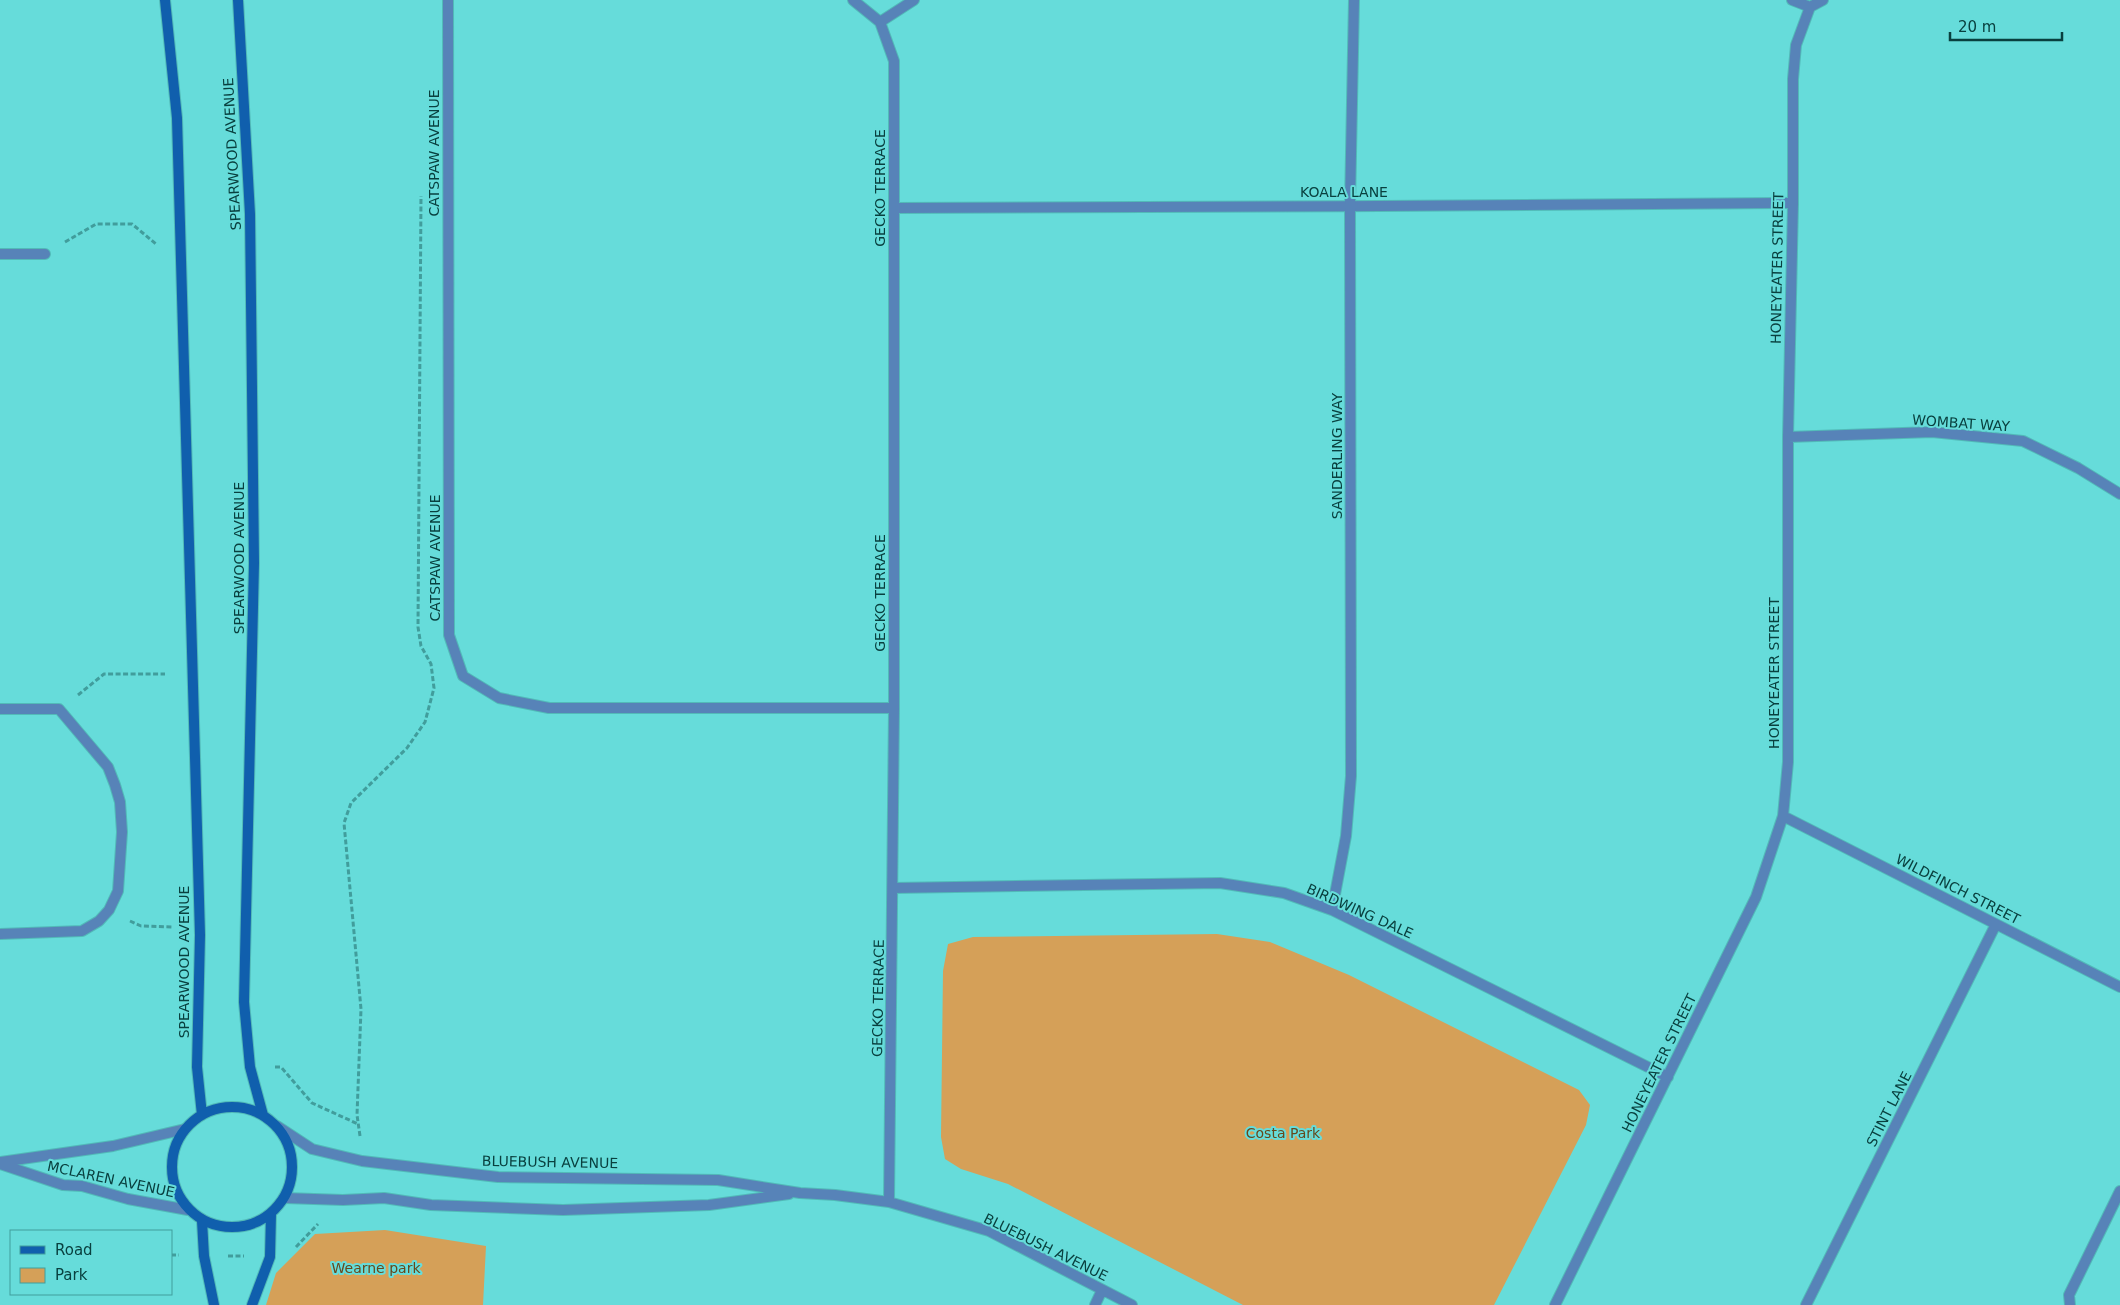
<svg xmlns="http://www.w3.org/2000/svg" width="2120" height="1305" font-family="'DejaVu Sans',sans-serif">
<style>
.green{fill:#d5a058}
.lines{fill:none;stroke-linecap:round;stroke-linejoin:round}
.lane-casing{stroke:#52bab8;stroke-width:12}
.street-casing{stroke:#52bab8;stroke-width:12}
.secondary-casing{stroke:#52bab8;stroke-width:12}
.path{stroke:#419d9c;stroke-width:3;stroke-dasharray:5 2.5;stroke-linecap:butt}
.lane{stroke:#5783b8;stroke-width:10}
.street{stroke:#5783b8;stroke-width:10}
.secondary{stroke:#105fad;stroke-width:10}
.labels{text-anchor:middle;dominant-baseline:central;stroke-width:4;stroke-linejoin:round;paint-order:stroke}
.street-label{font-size:14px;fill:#09403f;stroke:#66dcda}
.park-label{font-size:14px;fill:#66481c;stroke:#66dcda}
</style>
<rect width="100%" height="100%" fill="#66dcda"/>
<path class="green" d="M1217,934L1270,942L1349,975L1579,1090L1590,1105L1586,1125L1494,1305H1243L1008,1184L961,1169L945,1159L941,1137L943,971L948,944L973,937Z
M385,1230L486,1246L483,1305H266L276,1273L315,1234Z"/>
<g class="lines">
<g class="lane-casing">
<path id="lane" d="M894,208C1194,206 1493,207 1793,203"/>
</g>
<g class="street-casing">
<path id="street" d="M448,0L449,635L463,676L499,698L549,708H894
M853,0L880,22L894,61V708L889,1202
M1792,0L1810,7
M880,22L914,0
M0,254H45
M1788,437L1932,432L2023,441L2078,468L2120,494
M0,709H59L108,767L115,785L120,802L122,832L118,891L109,910L99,921L82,931L0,934
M1783,816L2120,987
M893,888L1220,883L1284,893L1332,910L1668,1077
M1332,910L1346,836L1351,776L1350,205L1354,0
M277,1126L312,1149L362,1161L498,1177L718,1180L800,1193L835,1195L889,1202L989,1231L1132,1305
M0,1162L113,1146L185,1129
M0,1164L63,1185L82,1186L128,1199L188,1210
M285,1198L343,1200L384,1198L431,1205L563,1210L709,1205L789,1194
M1095,1305L1102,1290
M1555,1305L1756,897L1783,816L1788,762V437L1793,203V79L1796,45L1810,7L1823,0
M1806,1305L1996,924
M2070,1305L2069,1295L2120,1191"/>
</g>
<g class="secondary-casing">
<path id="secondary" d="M165,0L177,118L200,935L197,1067L202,1115
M238,0L250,214L254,563L244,1002L250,1067L263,1115
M172 1167a60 60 0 1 1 120 0a60 60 0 1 1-120 0Z
M202,1221L204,1256L214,1305
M252,1305L270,1257L271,1214"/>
</g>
<path class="path" d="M65,242L96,224H132L156,244
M78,695L104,674H165
M130,921L141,926L172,927
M275,1067H281L312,1103L358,1124
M360,1136L357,1115L361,1009L344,823L351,803L407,748L425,722L434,688L431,664L421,646L418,627L421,196
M296,1247L318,1224
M171,1255H179
M228,1256H244"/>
<use href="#lane" class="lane"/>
<use href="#street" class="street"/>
<use href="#secondary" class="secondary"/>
</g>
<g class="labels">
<g class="street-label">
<text transform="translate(434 153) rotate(-90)">CATSPAW AVENUE</text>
<text transform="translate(232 154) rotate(-93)">SPEARWOOD AVENUE</text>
<text transform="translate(880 188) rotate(-90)">GECKO TERRACE</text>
<text x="1344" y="192">KOALA LANE</text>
<text transform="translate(1777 268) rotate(-89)">HONEYEATER STREET</text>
<text transform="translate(1961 423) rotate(4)">WOMBAT WAY</text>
<text transform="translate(1337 456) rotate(-90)">SANDERLING WAY</text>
<text transform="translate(239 558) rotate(-90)">SPEARWOOD AVENUE</text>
<text transform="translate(435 558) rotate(-90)">CATSPAW AVENUE</text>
<text transform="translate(880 593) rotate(-90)">GECKO TERRACE</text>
<text transform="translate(1774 673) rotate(-90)">HONEYEATER STREET</text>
<text transform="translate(1958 889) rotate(27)">WILDFINCH STREET</text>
<text transform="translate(1360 911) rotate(24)">BIRDWING DALE</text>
<text transform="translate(184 962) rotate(-90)">SPEARWOOD AVENUE</text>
<text transform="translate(878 998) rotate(-89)">GECKO TERRACE</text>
<text transform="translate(1659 1063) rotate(-64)">HONEYEATER STREET</text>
<text transform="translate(1889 1109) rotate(-63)">STINT LANE</text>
<text transform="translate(550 1162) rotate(1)">BLUEBUSH AVENUE</text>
<text transform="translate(111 1179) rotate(12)">MCLAREN AVENUE</text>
<text transform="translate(1046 1247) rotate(26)">BLUEBUSH AVENUE</text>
</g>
<g class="park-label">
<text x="1283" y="1133">Costa Park</text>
<text x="376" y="1268">Wearne park</text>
</g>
</g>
<rect x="10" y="1230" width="162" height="65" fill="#66dcda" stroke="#419e9c"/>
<rect x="20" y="1246" width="25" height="8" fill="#105fad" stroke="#419e9c"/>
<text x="55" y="1255" font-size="15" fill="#09403f">Road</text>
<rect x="20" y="1268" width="25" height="15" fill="#d5a058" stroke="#419e9c"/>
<text x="55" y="1280" font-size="15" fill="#09403f">Park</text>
<path d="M1950 32v8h112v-8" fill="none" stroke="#09403f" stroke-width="2.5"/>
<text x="1958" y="32" font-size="15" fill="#09403f" stroke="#66dcda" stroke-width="4" paint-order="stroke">20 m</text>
</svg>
